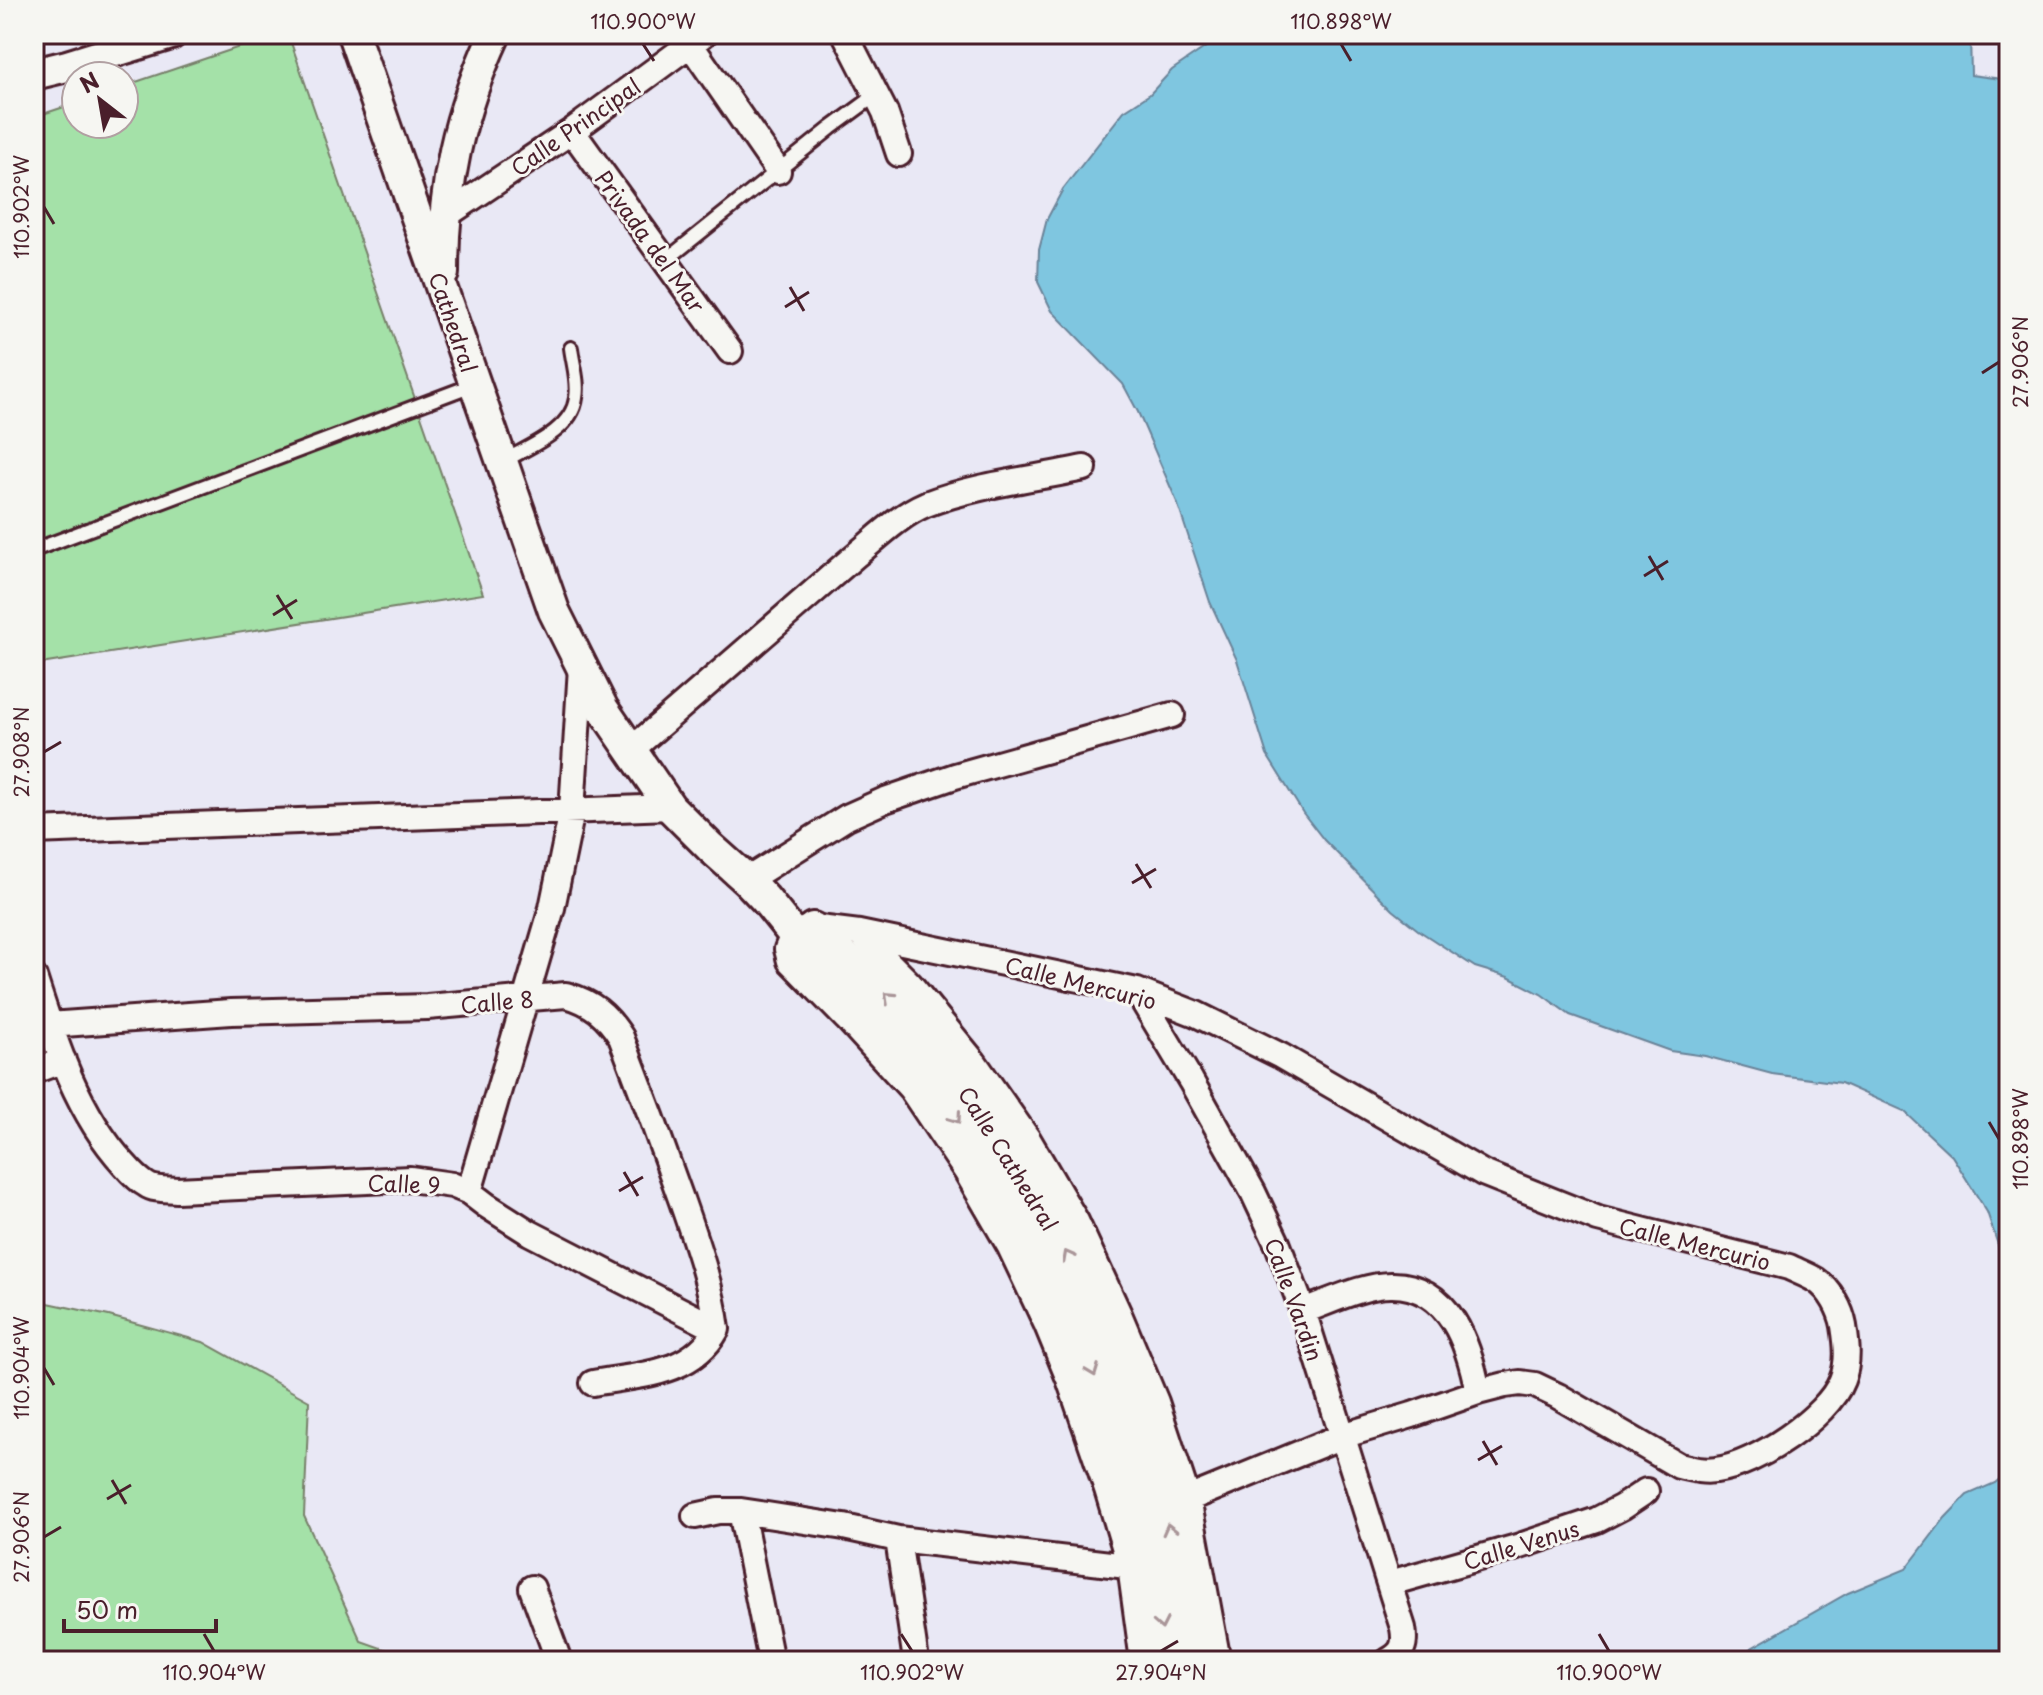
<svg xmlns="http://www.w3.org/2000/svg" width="2043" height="1695" font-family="'Playpen Sans',sans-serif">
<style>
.green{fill:#a4e1a8;stroke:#77806a;stroke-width:2}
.water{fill:#7fc6e0;stroke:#6a8398;stroke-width:2}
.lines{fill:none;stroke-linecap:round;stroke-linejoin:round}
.service-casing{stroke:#4a1f2b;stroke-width:18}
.minor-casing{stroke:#4a1f2b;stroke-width:30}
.tertiary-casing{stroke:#4a1f2b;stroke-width:36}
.service{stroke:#f6f6f2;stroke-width:12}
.minor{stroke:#f6f6f2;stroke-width:24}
.tertiary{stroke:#f6f6f2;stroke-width:30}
.oneway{stroke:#a99598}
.ticks{fill:none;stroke:#4a1f2b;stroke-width:3}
.labels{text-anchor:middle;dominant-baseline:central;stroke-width:6;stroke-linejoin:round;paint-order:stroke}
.street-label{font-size:22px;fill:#4a1f2b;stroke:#f6f6f2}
.neatline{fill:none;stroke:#4a1f2b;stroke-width:3}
.ticks-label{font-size:20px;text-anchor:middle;fill:#4a1f2b}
</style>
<rect width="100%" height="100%" fill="#e9e8f5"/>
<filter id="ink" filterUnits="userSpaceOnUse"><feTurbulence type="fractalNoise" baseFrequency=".0125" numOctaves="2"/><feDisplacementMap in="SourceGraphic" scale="16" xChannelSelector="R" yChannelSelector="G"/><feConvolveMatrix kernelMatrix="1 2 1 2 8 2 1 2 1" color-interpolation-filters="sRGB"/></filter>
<g filter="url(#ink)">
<path class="green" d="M278,34H288L483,594L34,665V117L76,103V124H124V86Z
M34,1300L109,1316L203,1342L309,1401L304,1516L361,1641L418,1661H34Z"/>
<path class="water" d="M1225,34H1970L1971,75L2009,80V1278L1987,1212L1952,1156L1904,1111L1841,1083L1772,1074L1705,1056L1670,1051L1570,1015L1541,994L1508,977L1475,967L1418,930L1393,910L1324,840L1303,813L1267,755L1237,660L1210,602L1177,502L1138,412L1123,384L1052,311L1038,282L1039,250L1047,219L1063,189L1124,111L1150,94L1172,70Z
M2009,1471V1661H1721L1739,1655L1848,1593L1906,1569L1945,1518L1967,1495L1995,1483Z"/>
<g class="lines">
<g class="service-casing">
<path id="service" d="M665,261L831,128L876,95
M502,462C528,447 572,431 576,398C579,382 573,364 571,348
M34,550L475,384"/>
</g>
<g class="minor-casing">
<path id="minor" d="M845,34L885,112L899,154
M690,44L778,171
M572,131L730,351
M445,216L572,131L704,34
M631,750L856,555C878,537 900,515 926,504C975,485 1033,479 1084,468
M34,831L670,807
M747,880L847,817L885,800L955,776L1172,715
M859,933L910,984L974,1062L1028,1139L1076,1221L1119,1314L1156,1402L1188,1499L1218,1661
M34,977C55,1043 77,1113 124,1164C131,1172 138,1180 147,1185C154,1190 167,1189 177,1190L410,1179L452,1185L469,1192L486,1205L530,1233L717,1329
M1137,991L1191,1081L1253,1192L1278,1245L1303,1311L1403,1628C1406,1645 1403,1653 1388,1661
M49,1025L231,1012L427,1007L566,995C592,1002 607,1015 621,1037C642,1091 662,1145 681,1199C696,1242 711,1284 717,1329
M34,1071L63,1060
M469,1192L552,908L572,811L581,667
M1303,1311C1329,1302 1365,1284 1393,1285C1450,1286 1469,1345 1478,1392
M593,1383C639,1375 692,1375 717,1329
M741,1511L771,1661
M695,1516L718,1511H741L844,1527L898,1539L1144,1568
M898,1539L916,1661
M1390,1583L1517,1547L1597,1520L1622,1507L1646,1491
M532,1588L559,1661
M1143,1661L1130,1566L1107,1489L1069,1379L1046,1323L1010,1247L966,1171L911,1089L847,1019L790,961L787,949L793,934L811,927L859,933L1137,991L1196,1014L1281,1056L1483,1173L1598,1219L1789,1267C1797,1271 1808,1275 1816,1280C1831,1290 1841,1310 1844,1326C1847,1345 1849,1362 1842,1380C1828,1417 1754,1466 1716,1470C1703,1472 1692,1469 1679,1466L1558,1396L1535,1385L1520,1383L1505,1385L1478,1392L1412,1415L1342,1436L1188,1499"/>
</g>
<g class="tertiary-casing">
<path id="tertiary" d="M353,34L554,611L603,709L670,807L710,847L747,880L765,899L793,934L896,1041L955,1114L1009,1199L1061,1296L1094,1372L1144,1535L1167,1661
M34,74L67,66L171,34
M443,273C443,185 458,114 495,34
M813,928C837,949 861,971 884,993C896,1004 909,1014 919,1026C976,1091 1021,1167 1061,1243C1088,1294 1115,1347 1134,1402C1163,1486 1179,1574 1194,1661"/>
</g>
<use href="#service" class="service"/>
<use href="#minor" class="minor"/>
<use href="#tertiary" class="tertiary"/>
</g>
<defs><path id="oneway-chevron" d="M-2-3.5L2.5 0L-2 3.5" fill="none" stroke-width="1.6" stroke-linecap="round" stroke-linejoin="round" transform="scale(2)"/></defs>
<g class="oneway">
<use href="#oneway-chevron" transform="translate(889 997) rotate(-137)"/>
<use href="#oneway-chevron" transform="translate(956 1118) rotate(55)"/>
<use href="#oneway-chevron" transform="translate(1068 1256) rotate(-118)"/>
<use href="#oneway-chevron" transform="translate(1093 1371) rotate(69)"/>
<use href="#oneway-chevron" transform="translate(1169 1529) rotate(-104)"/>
<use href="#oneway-chevron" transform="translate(1161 1624) rotate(79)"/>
</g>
</g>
<path class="ticks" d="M643,44L654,61M1341,44L1351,61M44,207L54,224M790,287L804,311M785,307L809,292M1982,373L1999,362M1649,556L1663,580M1644,576L1668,561M277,595L292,619M273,615L297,600M44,752L61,742M1136,864L1151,888M1132,883L1156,869M1989,1122L1999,1139M624,1172L638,1196M619,1191L643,1177M44,1368L54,1385M1483,1441L1497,1465M1478,1460L1502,1446M112,1480L126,1504M107,1499L131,1485M44,1537L61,1527M204,1634L214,1651M901,1634L912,1651M1599,1634L1609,1651M1161,1651L1178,1641"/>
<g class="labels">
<g class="street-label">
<text transform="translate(575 126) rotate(-35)">Calle Principal</text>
<text transform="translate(651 241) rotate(54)">Privada del Mar</text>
<text transform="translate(454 322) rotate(71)">Cathedral</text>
<text transform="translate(1081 982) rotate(14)">Calle Mercurio</text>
<text transform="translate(497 1001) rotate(-5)">Calle 8</text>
<text transform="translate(1009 1158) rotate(58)">Calle Cathedral</text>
<text transform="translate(404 1183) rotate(2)">Calle 9</text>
<text transform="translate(1695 1243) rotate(14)">Calle Mercurio</text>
<text transform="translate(1295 1299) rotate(70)">Calle Vardin</text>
<text transform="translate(1521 1544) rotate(-17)">Calle Venus</text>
</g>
</g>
<rect width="2043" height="1695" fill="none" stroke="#f6f6f2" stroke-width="88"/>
<g transform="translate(100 100) rotate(329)"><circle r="38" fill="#f6f6f2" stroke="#b1a0a2" stroke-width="2"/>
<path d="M0-6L14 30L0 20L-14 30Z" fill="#4a1f2b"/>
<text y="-12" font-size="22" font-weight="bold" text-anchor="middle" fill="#4a1f2b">N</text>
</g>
<path d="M64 1619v12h152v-12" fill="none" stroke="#4a1f2b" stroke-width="4"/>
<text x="76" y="1619" font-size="24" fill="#4a1f2b" stroke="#f6f6f2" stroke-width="6" paint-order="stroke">50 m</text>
<rect x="44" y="44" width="1955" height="1607" class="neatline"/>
<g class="ticks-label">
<text x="643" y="29">110.900°W</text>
<text x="1341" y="29">110.898°W</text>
<text transform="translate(22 207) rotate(-90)" y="7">110.902°W</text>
<text transform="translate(2021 362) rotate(-90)" y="7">27.906°N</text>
<text transform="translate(22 752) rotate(-90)" y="7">27.908°N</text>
<text transform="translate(2021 1139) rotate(-90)" y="7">110.898°W</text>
<text transform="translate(22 1368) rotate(-90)" y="7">110.904°W</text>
<text transform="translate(22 1537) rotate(-90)" y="7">27.906°N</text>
<text x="214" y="1680">110.904°W</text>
<text x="912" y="1680">110.902°W</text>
<text x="1161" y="1680">27.904°N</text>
<text x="1609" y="1680">110.900°W</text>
</g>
</svg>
